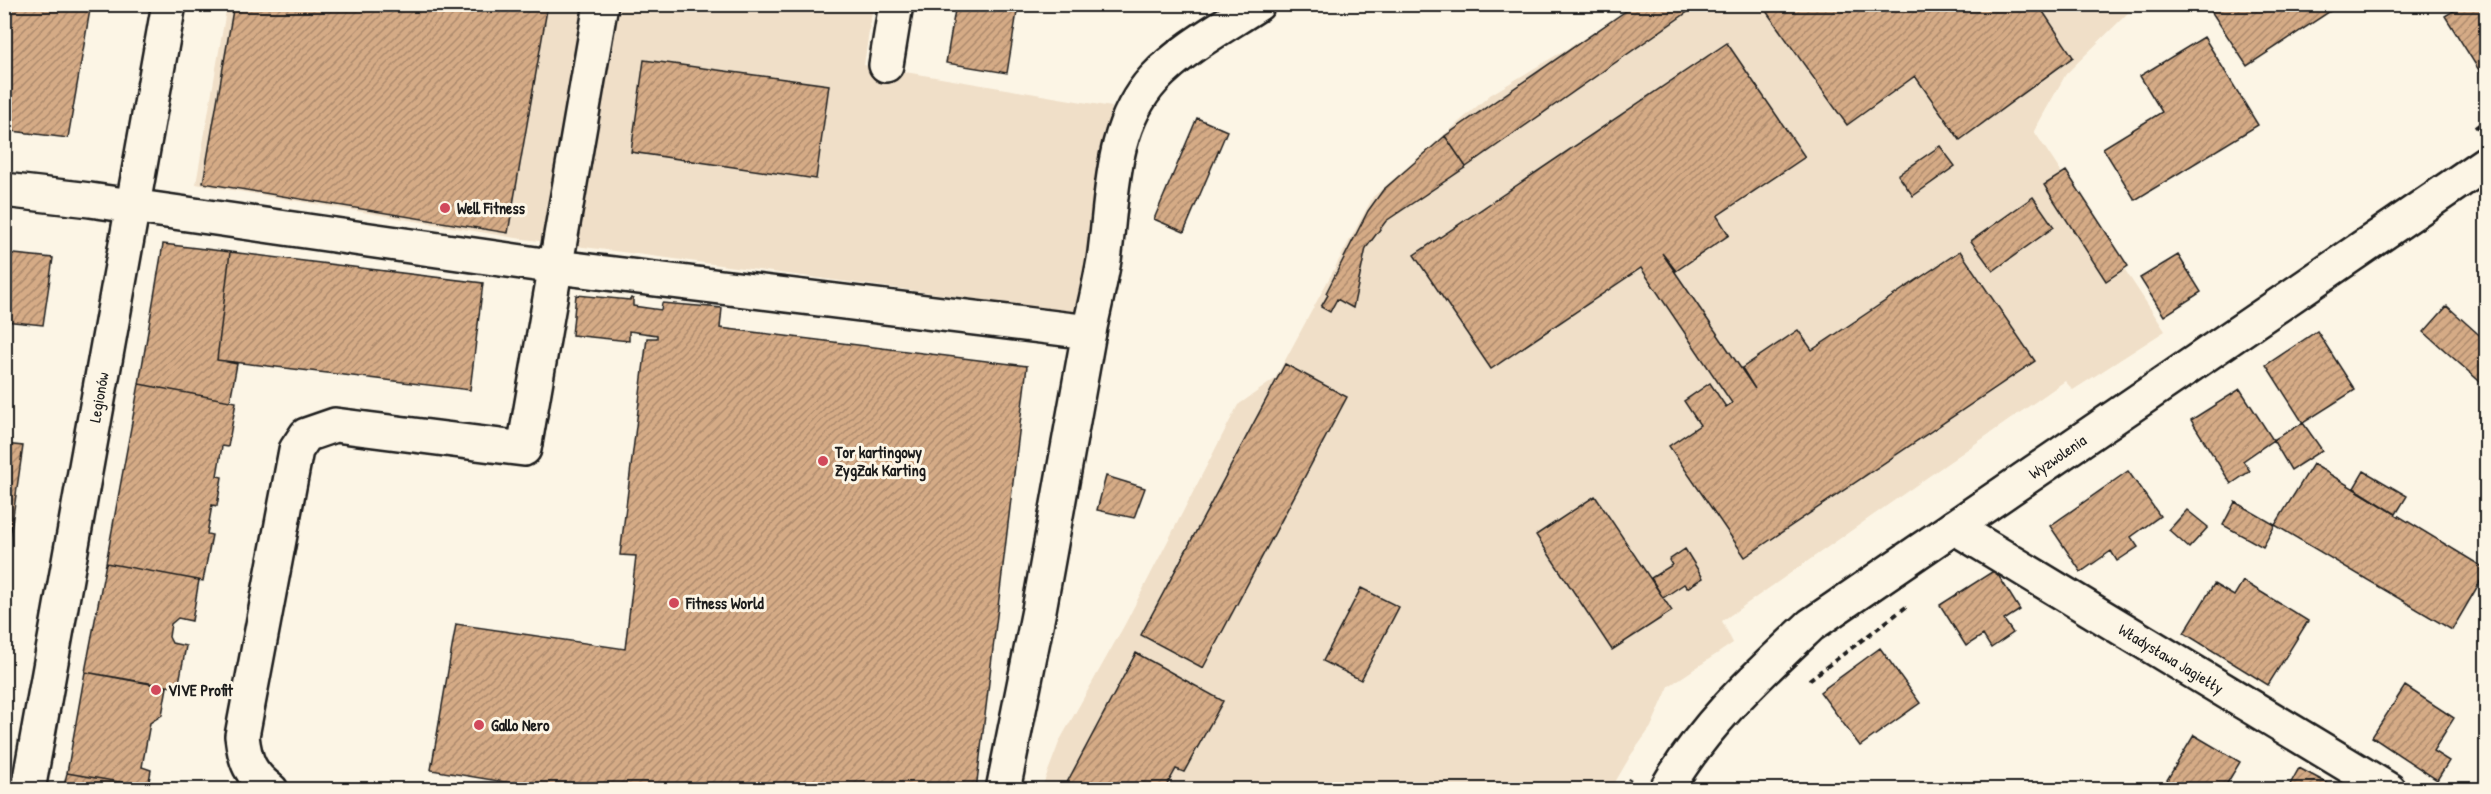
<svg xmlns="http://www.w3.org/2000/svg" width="2491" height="794" font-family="'Patrick Hand',sans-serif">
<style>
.built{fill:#f0dfc8}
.building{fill:url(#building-hatch);stroke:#1c1c1c;stroke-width:1.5}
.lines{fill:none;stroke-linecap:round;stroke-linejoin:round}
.minor-casing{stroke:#1c1c1c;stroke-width:38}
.path{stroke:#1c1c1c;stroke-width:4;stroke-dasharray:6 4.5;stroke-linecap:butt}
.minor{stroke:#fcf5e5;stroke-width:33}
.poi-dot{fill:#d1495b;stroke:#fcf5e5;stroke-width:2}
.labels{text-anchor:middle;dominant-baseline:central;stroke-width:6;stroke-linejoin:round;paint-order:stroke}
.poi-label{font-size:16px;font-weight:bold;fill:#1c1c1c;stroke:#fcf5e5;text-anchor:start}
.street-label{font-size:16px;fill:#1c1c1c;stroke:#fcf5e5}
</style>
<defs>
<pattern id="building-hatch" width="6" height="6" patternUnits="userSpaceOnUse" patternTransform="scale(1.5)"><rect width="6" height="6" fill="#d5ab86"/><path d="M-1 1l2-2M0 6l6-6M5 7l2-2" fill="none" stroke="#ac8a6d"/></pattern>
</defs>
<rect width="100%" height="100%" fill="#fcf5e5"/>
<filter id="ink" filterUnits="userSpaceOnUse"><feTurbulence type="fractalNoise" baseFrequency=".0167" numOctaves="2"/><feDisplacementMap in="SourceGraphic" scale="12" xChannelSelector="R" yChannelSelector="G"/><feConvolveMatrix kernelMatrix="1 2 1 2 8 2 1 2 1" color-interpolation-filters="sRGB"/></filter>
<g filter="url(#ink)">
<path class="built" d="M227,5H873L864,65L1112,107L1081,313L516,238L196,184Z
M1640,5H2136L2066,74L2034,131L2165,331L2073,390L2065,381L1722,621L1733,643L1669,686L1651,727L1631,755L1611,789L1041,790L1060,740L1124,626L1238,405L1275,379L1373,197L1490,95Z"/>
<path class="building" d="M4,4H91L68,138L4,130Z
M234,4H548L508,233L203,183Z
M956,4L1018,6L1007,73L946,63Z
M1636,4H1699L1466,167L1445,136Z
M1761,4H2038L2073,57L1960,140L1915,76L1847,125Z
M2222,4H2341L2247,66L2211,11Z
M2465,4H2486V72L2482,75L2445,16Z
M2204,37L2258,125L2135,200L2103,148L2162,112L2140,76Z
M1727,43L1805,157L1717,216L1729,235L1676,271L1662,253L1755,389L1742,368L1798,330L1812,350L1960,251L2035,361L1745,557L1669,446L1700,425L1684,401L1710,383L1726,407L1732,403L1641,268L1491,369L1414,255Z
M644,60L829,85L816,179L631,152Z
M1197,118L1227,131L1184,232L1154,219Z
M1445,136L1466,167L1386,221L1366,248L1353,308L1337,299L1330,312L1321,307L1328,295L1326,293L1368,211L1383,190Z
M1940,146L1955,166L1913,196L1898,175Z
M2066,171L2128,266L2106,281L2044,185Z
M2033,197L2054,227L1993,271L1971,241Z
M163,244L230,252L217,360L237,364L230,401L139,384Z
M230,252L483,283L470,390L217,360Z
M4,253L53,258L43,325L4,321Z
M2178,255L2201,292L2164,316L2140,278Z
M576,295L630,300L631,298L633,299V306L661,310L662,303L722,308L720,328L1027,366L976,790H810L786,786L785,790H554L431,770L456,624L625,649L636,556L620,555L647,338H657V335L629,331V341L572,335Z
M2447,306L2486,341V387L2424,332Z
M2317,331L2355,390L2303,423L2266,365Z
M1285,364L1347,397L1203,668L1141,635Z
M139,384L236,402L228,447L222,446L217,476L222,477L217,506L212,505L207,534L212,535L203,581L106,563Z
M2240,389L2273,440L2243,461L2250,471L2231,484L2191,420Z
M2303,423L2322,450L2291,470L2273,440Z
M4,444L23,446L8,551L4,550Z
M2313,464L2486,569V572L2452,630L2275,525Z
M2128,471L2160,516L2131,537L2138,547L2117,561L2111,551L2081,572L2050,526Z
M2364,471L2407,496L2396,514L2354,488Z
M1106,476L1145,488L1134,518L1097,510Z
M1595,496L1672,611L1612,650L1536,535Z
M2235,502L2275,525L2263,547L2223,525Z
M2187,510L2208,527L2189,548L2169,530Z
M1685,549L1703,578L1687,588L1684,584L1663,598L1651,578L1672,565L1669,560Z
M106,563L199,580L192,621L178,618L171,624L169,637L172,643L186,646L178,688L85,672Z
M1995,570L2020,610L2004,620L2013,633L1991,648L1983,635L1966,646L1940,605Z
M2243,581L2308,621L2268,685L2184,633L2214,584L2234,596Z
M1361,588L1399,607L1361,680L1323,661Z
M1880,648L1920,703L1860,746L1820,692Z
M1136,653L1223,701L1184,772L1176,769L1164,790H1063Z
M85,672L167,687L162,715L150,723L142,767L151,770L148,787L67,773Z
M2405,686L2454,718L2433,751L2449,761L2437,780L2372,737Z
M2194,735L2240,762L2223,790H2182L2167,780Z
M2299,768L2340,790H2287Z
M67,773L148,787L159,790H63Z"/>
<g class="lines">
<g class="minor-casing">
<g id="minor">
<path d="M886,65L896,4"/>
<path d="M4,190L90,200L557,267L1089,332L1039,610L1003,790"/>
<path d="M1089,332C1094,308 1100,284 1104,260C1113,198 1109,128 1154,79C1183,48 1223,27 1258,4"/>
<path id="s1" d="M1954,527L2389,790"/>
<path id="s2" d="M28,790L169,4"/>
<path d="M271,790C250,774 245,762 242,736L296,450L306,435L335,425L524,449L601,4"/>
<path id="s3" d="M1666,790C1703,725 1758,675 1811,625L2486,163"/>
</g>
</g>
<path class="path" d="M2475,128L2486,120
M1809,680L1906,607
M1624,790L1630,779"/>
<use href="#minor" class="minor"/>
</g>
</g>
<g class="poi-dot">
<circle cx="445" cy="208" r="6"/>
<circle cx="823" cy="461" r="6"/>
<circle cx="674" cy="603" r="6"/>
<circle cx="156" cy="690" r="6"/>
<circle cx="479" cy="725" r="6"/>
</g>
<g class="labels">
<g class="poi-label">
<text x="457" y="208">Well Fitness</text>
<text x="835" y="452">Tor kartingowy<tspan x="835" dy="18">ZygZak Karting</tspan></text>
<text x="686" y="603">Fitness World</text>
<text x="168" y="690">VIVE Profit</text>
<text x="491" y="725">Gallo Nero</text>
</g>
<g class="street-label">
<text stroke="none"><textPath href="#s2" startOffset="399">Legionów</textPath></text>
<text stroke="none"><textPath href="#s3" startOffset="519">Wyzwolenia</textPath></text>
<text stroke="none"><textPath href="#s1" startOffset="254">Władysława Jagiełły</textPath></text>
</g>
</g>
<rect width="2491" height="794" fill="none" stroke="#fcf5e5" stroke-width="24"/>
<rect x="12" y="12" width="2467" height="770" fill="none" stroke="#1c1c1c" stroke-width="2" filter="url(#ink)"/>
</svg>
